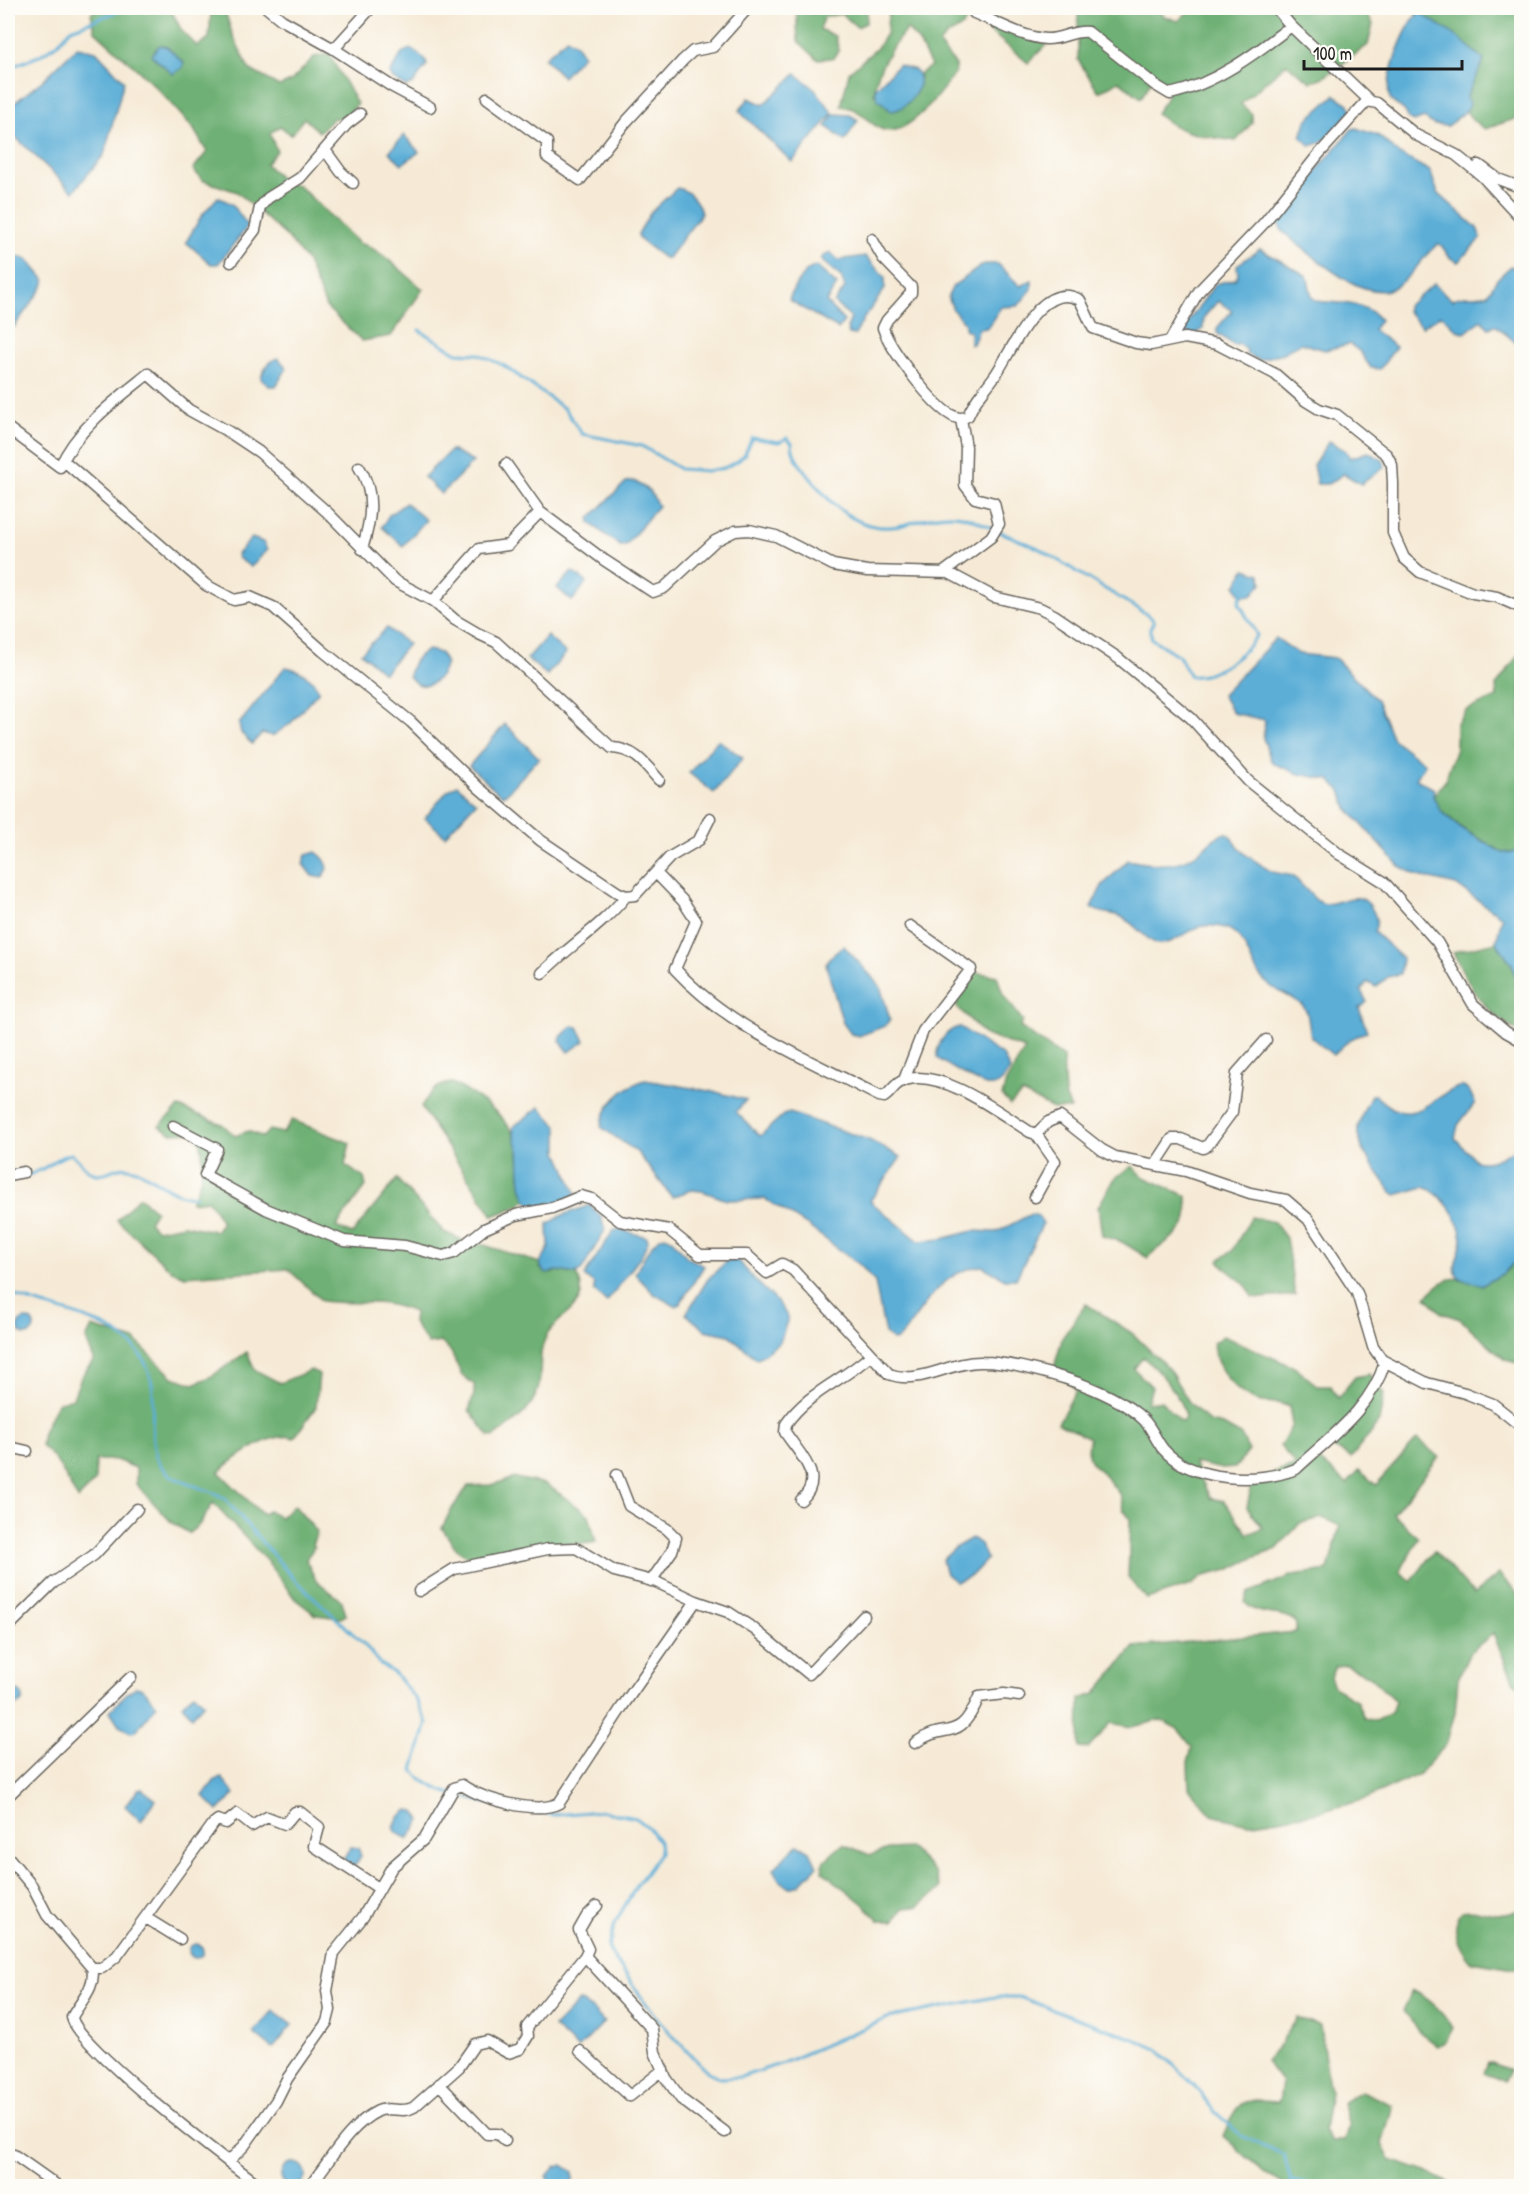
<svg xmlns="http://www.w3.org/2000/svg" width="1529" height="2194" font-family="'Patrick Hand',sans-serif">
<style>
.forest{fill:#6eb074;stroke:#456648;stroke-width:1.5;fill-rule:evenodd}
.water{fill:#5caed7;stroke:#3c657a;stroke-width:1.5}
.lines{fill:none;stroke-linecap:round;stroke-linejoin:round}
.stream{stroke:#5caed7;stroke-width:3}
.street-casing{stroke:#68645d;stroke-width:13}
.street{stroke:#fff;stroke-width:10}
</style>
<rect width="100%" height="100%" fill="#fdfcf7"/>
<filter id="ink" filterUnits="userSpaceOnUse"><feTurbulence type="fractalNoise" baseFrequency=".0167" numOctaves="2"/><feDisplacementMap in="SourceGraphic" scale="12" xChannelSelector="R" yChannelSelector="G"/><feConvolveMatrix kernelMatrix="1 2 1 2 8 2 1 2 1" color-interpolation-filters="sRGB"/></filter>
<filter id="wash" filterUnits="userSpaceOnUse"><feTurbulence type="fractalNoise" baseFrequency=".008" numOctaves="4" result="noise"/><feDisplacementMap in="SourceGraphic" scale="24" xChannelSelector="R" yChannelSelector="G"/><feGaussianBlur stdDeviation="1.35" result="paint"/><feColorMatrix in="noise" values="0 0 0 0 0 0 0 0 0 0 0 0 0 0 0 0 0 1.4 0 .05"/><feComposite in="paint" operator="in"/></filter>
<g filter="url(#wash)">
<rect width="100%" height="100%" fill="#f6ead6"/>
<path class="forest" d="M99,8H170L182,31L197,46L209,38L211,12L225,11L232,33L249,69L279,86L291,81L314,57L329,54L357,104L344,119L334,118L319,132L304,118L291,135L280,126L270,134L277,151L266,164L285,183L298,185L360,244C375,244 410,279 423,289L391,336L362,341L326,307L306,260L286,236L237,192L202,180L193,169L207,152L193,128L152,83L95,31L91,13Z
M796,8L812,14L819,8H868L866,23L857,27L842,14L824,17L820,29L835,36L839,50L833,58L817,59L798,41Z
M889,8H988L987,13L978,9C970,12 970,17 965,23C958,33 947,31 939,45L955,64V73C942,91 906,141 881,129C863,120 865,110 841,106L849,72L877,48L886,34ZM907,29L918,41L931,66L919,74L920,78L874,94C876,70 891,47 907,29Z
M1078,8H1158L1164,16L1178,21L1192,8H1362L1373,24L1368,45L1324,77L1311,82L1286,64L1241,104L1252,114V123L1236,141C1204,136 1180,135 1156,113L1166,99L1168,89L1152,80L1141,98L1119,81L1099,92L1078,60Z
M1414,8H1521V117L1485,129L1472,120L1466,111L1470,104L1465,98L1483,61L1420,13L1416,15Z
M991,22L1047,44L1028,63L986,28Z
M1521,651V851L1503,853L1463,829L1441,811L1433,796L1445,781L1456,748V724L1466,710L1497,697L1496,686Z
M1496,942L1512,964L1517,987L1521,991V1033C1484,1013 1471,990 1453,952Z
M974,972L997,976L1003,994L1023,1021L1020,1027L1063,1057L1065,1095L1071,1109H1053L1022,1093L1010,1105L1002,1096L1006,1082L1025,1049L985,1035L955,1005Z
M452,1083C479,1097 515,1119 519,1152C521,1169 519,1183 526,1199L520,1205L493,1216L421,1107C429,1094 436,1084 452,1083Z
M179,1107L222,1124L235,1136L248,1131L263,1137L269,1130L283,1133L292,1120L350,1143L345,1165L364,1178L366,1186L336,1227L352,1234L397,1179L444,1232L464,1241L484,1245L540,1263V1268L552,1273L558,1271L576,1274C595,1306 559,1312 546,1337C539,1350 541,1363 540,1377C539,1406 515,1422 494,1437L489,1436L469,1410L474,1394V1384L462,1376L451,1352L441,1342L428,1344L413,1323L414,1312C378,1297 357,1306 322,1301L288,1269L185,1276L172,1271L117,1220L139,1197L156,1211L149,1222L157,1230L184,1225L215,1231L222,1222L208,1200L191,1202C204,1178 206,1157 197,1132L171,1133L159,1126Z
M1132,1166L1144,1177L1187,1196C1187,1203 1189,1215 1186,1221C1180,1237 1158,1245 1148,1258L1122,1242L1102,1236L1098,1207L1115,1178Z
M1251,1217L1274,1222L1286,1238L1295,1295L1262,1298L1252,1297C1248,1280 1227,1275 1219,1260L1232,1251Z
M1521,1255V1364L1506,1360L1460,1319L1442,1313L1426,1297C1448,1273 1454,1276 1483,1285L1504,1273Z
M1086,1304L1132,1333L1168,1368L1189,1402L1209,1422L1223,1425L1241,1435L1249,1451L1235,1468L1222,1469L1194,1463L1210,1498L1224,1501L1248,1534L1263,1528L1247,1507L1252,1482L1296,1465L1280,1446L1292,1425L1289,1407C1278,1400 1269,1404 1257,1401C1235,1394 1214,1366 1213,1343L1223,1336L1294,1367L1318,1386H1331L1338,1398L1355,1377L1369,1374L1384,1394L1379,1422L1351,1458L1329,1445L1318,1459L1347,1484L1359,1470L1376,1485L1417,1439L1439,1457L1393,1514L1419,1538L1400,1572L1412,1581L1434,1551L1474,1594L1499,1574L1521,1597V1689L1514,1682L1493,1634L1470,1652L1458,1679L1455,1713L1446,1745L1418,1775L1366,1799L1320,1812L1248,1824L1212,1815L1189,1788L1188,1763L1192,1747L1178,1729L1161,1720L1131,1727L1111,1723L1088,1749L1079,1747L1080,1699L1095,1694L1134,1647L1296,1632V1622C1280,1609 1258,1619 1245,1602L1248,1593L1293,1575L1328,1570L1340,1526L1323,1518L1300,1523L1277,1549L1253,1558L1229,1570L1204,1576L1191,1585L1147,1599L1128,1578L1130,1519L1123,1509L1120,1495L1103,1473L1091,1463L1088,1455L1089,1438L1058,1423L1076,1390L1054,1368L1062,1338ZM1143,1357C1161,1373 1179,1392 1185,1416L1182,1422L1161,1401L1147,1403L1152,1387L1134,1369ZM1347,1665L1370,1677L1395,1701L1391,1713L1375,1721L1364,1718L1356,1700L1335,1688L1330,1677L1335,1666Z
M92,1327L135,1340L173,1377L194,1384L212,1376L247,1352L255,1370L280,1383L311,1370L319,1374L316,1407L294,1438C272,1430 235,1458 219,1472L263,1515L268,1511L280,1517L294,1505L317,1532L312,1545L314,1547L306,1560L316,1580L342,1601L346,1615L341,1618L316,1615L295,1599L265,1559L213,1503L199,1525L189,1533L172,1523L136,1484V1468L116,1460H96L95,1481L78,1499C63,1476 64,1465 41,1446L43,1432L57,1403L73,1398L81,1377L94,1360L86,1339Z
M515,1478L546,1484L589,1515L596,1542C582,1546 569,1542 555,1544C534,1547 485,1563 467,1556C456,1552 449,1538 442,1528L451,1510L468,1486L490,1485Z
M843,1844L870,1855L888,1849L910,1848L935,1873L940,1889L918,1907L903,1908L894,1921H880L862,1903L822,1871L824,1861Z
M1521,1908V1970L1471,1962C1458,1946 1449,1928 1462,1911C1486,1906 1498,1923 1521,1908Z
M1412,1991C1429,1997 1444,2013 1453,2028L1446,2041L1438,2046L1421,2033L1403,2011Z
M1297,2018L1320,2025L1330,2093L1324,2130L1332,2141H1344L1349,2126L1342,2103L1361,2091L1393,2105L1382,2144L1390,2160L1426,2172L1454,2186H1286L1266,2174L1223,2136C1241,2096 1238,2100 1279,2102L1282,2082L1266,2061L1281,2043Z
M1488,2062L1510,2070L1505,2081L1484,2073Z"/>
<path class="water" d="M1420,13L1458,37L1484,60L1466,98L1470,104L1466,111L1448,126L1434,125L1424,118L1414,122L1408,118C1406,107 1395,107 1390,99C1382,84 1406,20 1420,13Z
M567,38L576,44L583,55L563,77L544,58Z
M160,45L167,47L184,63L182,68L173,74L151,55Z
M77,47L96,51L124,81L104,155L73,192L8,130V108L42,81Z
M411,49L425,59L427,65L413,84L406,87L392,78L390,73L403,52Z
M898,65L915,70C929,84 906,111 891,111L877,98L875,89Z
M796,74L815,89L833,113L792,162L739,111L749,98L763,105Z
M1335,95L1349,104L1352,111L1322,142L1311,146L1301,137L1306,121Z
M834,114L850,115L858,120L845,141L826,126Z
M1356,128L1379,136L1399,154L1430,171L1438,193L1477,228L1481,238L1458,262L1450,258L1441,245L1438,244C1422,257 1413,276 1395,287C1364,306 1306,250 1283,232L1277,221L1279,214L1352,129Z
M404,135L419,152L402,164L389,152Z
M677,188C689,190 699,202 701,214L668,258H664L639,239L638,234L651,212Z
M218,197L232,204L248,226L218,264H211L186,242L202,215Z
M1260,249L1307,276L1312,297L1316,301C1338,304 1365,300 1380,320L1373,330L1396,347L1380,369L1371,368L1360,352L1350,344L1325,350L1300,343L1283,353L1259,360L1246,354L1247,350L1238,344L1235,346L1217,333V328L1232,311L1218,301L1204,317L1203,329L1193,336L1185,331V326L1215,284L1235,279L1238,275L1237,265Z
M830,252L838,260L865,256L885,277V289L864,318L855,335L849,334L847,328L851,318L834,303L845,288L841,277L822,261L821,258Z
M12,255L27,259L45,280L43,287L14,327L8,330V258Z
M984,264H998L1020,286L1032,280V289L1018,306L1001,307L987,328L979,329L973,344L970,345V332L965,329V323L953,310L948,296L953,286Z
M816,266L837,285L826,302L844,321L838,329L789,300C793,288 803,270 816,266Z
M1511,266L1521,271V347L1495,325L1489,328L1481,320L1465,333L1457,330L1441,315L1422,327L1407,311V306L1434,284L1452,300C1463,293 1475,298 1488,294L1497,279Z
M278,358L287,368L276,386H269L261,379C262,371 270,360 278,358Z
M1329,441L1346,451L1350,458L1368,452L1383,460L1385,467L1361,484L1344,474L1328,484H1317L1313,465Z
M451,450L473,462L441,494L424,477Z
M634,481L650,491L658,506L626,545L620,546L590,523V518L626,482Z
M406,503L426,520L403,546L382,527L389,515Z
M252,538L263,542L267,550L251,567L238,558L237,554Z
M1245,569L1260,574L1262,583L1252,595L1241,596L1236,586Z
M572,572L587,582L572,601L557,588Z
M387,628L408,644L384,673L361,653Z
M547,636L566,653L547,675L527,659Z
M1276,638L1299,654L1335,658L1377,700L1393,739L1425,764L1416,779L1434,789L1433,796L1441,811L1462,829L1503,853L1521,851V991L1517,988L1512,964L1496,942L1502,917L1456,885L1418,876L1399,866L1347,808L1341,791L1330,780L1299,774L1272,763L1263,738L1265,720L1233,713L1222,695Z
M428,650L440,653L446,663C441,682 423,695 409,676C411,665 417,655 428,650Z
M285,667C299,669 313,677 319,691L290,724L272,736L262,733L252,744L241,733L239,724Z
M505,724L539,758L506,794L501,795L469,766Z
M718,740L743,758L714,793L689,773Z
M457,785L476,802L445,836L425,818L447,791Z
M1227,833L1245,854L1272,872L1293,876L1316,900L1324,904C1342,904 1360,887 1372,909C1377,918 1378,924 1374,932L1402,958L1400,974L1388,977L1376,987L1367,982L1361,991L1367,1002L1359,1008L1367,1031L1349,1040L1333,1055L1311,1037L1307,1012L1303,1006C1292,996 1279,993 1268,984C1242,965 1254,922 1204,926C1186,928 1177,945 1157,944C1144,938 1135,924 1122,917C1112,912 1100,915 1091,907L1102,886L1128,860C1152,865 1178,869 1199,852C1208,845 1214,836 1227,833Z
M316,852C326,859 332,867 322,878L312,876L303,864L306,855Z
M844,946L880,986L890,1019L885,1026L859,1036L851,1034L843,1023L826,965L828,959Z
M572,1026L578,1027L585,1041L569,1052L560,1041L561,1037Z
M960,1027L1003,1056L1010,1070C1006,1076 1001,1085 993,1086C982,1087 947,1065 937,1058C936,1045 946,1029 960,1027Z
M645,1080L716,1092L746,1100L736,1112L760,1136L783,1115L790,1113L869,1140L901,1157L870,1201L919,1241L942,1239L973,1231L997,1232L1031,1214L1038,1216L1043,1223L1016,1279H1005L982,1266C941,1270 923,1309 900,1338L894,1341L885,1334L875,1282L860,1265L805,1224L765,1199L727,1200L702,1191L691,1190L672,1197L638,1153L601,1127C603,1105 625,1086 645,1080Z
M1461,1086L1469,1090L1475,1103L1458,1125L1455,1138L1476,1161C1491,1166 1509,1153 1521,1145V1255L1504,1273L1483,1285C1476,1283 1465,1282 1460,1278C1448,1269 1463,1249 1462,1238C1459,1217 1443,1194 1424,1187L1396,1195L1391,1191C1380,1174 1355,1148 1358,1127C1360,1116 1367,1106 1371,1095H1375C1413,1132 1425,1100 1461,1086Z
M540,1107L558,1127V1152L576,1193L574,1197L535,1209C516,1194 521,1172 519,1151C517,1143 513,1136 513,1127Z
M590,1205L601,1217L605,1230L582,1270L576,1274L558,1271L547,1273L542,1270L540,1263L549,1248L548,1224L563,1215Z
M618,1229L647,1237L648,1241L641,1256L607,1302L594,1291V1284L584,1276L613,1231Z
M665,1236L672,1239L687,1257L704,1266L680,1304L675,1306L654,1294L635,1274C642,1262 651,1239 665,1236Z
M729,1259C743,1259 742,1267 750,1275C764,1290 778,1299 788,1318L780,1342L757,1359L729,1335L705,1330L686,1314L708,1279Z
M18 1327a8 8 0 1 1 16 0a8 8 0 1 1-16 0Z
M972,1538L980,1544L987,1559L972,1575L956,1582L946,1574L942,1560L956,1547Z
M136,1687L143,1689L157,1705L136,1731L130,1732L119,1725L110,1711L128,1692Z
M9 1698a7 7 0 1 1 14 0a7 7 0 1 1-14 0Z
M194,1693L204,1703L192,1716L182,1705Z
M222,1778L235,1794L218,1811L203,1796L215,1780Z
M142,1789L156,1800L141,1821L125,1806L138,1790Z
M408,1810L415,1811L421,1820L408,1839L397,1833L394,1827L398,1818Z
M798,1844L810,1851L817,1866L799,1885L789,1888L780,1881L773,1869Z
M351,1847L358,1848L361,1856L354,1867L343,1860Z
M189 1951a7 7 0 1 1 14 0a7 7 0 1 1-14 0Z
M579,2001L591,2008L604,2022L578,2049L554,2027Z
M273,2011L292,2025L273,2049L253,2033Z
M281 2175a12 12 0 1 1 24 0a12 12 0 1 1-24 0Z
M563,2165L573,2172V2181L568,2186H553L547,2176L554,2168Z"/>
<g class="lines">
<path class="stream" d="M8,68L39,56L56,45L71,29L127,8
M419,330L457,353L478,354L503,365L565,409L582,434L642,446L680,469L707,471L724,468L738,461L745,454L752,438L779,442L787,438L792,443C792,458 805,471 814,482C836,511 865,535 903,525C922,520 941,512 962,516C972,518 983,524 992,528
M998,531L1038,548L1148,615L1154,621L1150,629L1152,639L1179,656L1190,676C1215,679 1245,654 1257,635L1239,603L1241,596
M27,1175C47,1171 56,1156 71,1154C80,1159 85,1172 96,1174C112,1175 116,1162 137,1170C155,1178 175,1199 196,1196
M8,1293C63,1316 152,1320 153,1396C153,1415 149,1447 160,1464C174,1486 205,1485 224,1498L294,1579L364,1644L379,1663L395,1674L417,1701L427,1723L413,1770C430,1793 466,1798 493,1804
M535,1812L556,1815L600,1811L636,1818L648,1827L659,1842L660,1853L637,1885L616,1921L608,1947C614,1961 623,1969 631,1982C653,2016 679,2044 708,2072L721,2078L741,2077L783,2063L888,2018L995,1997H1019L1132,2038L1157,2049L1193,2084L1215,2112L1242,2136L1284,2155L1291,2181L1318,2186"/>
</g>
</g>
<g filter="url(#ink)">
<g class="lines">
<g class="street-casing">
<path id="street" d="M267,8L282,20L334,49
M371,8L334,49L391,86L430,107
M1276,8L1291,26L1370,101
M974,13C997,22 1021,37 1046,39C1060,40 1073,30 1088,32L1155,85L1170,94C1215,84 1255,54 1291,26
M487,98L547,142V157L580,180L625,123L683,60L693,51L713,47L748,8
M325,150L341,172L353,183
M1479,165L1498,179L1522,188
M872,239L883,258L911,287V293L887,320L883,328C890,349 932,405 951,415C957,419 962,419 968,416C974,400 984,391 994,377C1011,354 1040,277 1080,300L1093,328L1136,343L1151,345L1185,338L1217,344L1275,374L1306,401L1319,409L1337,415L1387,455L1392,465L1393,483V533L1404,558L1420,572L1473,593L1497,597L1522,608
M231,262L255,230L260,207L268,198L300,178L347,124L360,114
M1171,339L1199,291L1264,223L1318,155L1367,101L1377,103L1416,135L1456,155L1482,176L1522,219
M8,428L60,467C76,429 117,399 148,374L189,410L229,432L259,452L327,512L395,581L433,601L455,620L479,634L496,642L612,748C635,749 645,764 659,780
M63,460L206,585L234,600L250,597L273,607L323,651L411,722L479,788L540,840L617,892L626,896L635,895L670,857L699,840L710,818
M506,464L540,512L604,560L653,592L664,588L715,541L735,531L749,530L776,536L833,565L867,571L949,573L994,597L1040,608L1054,615L1118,658L1191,718L1248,781L1339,854L1384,882L1437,942L1473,1004L1506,1032L1522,1041
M359,467C376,493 371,521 362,549
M944,572L991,537L999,524L994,503L975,498L965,485L966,447L961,419
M433,601L479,549L508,545L540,512
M656,873L683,901L696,921L675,969C730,1029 808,1059 879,1096L884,1097C893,1091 894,1083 905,1080C941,1068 1000,1113 1030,1132L1036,1134L1048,1122L1060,1117L1102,1150L1115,1157L1186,1171L1250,1193L1286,1200L1308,1219L1357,1293L1373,1347L1382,1360L1427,1383L1465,1393L1493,1404L1522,1427
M542,973C570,945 601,927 626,896
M904,1080L923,1031L971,969L910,926
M173,1126L217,1149L205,1175L266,1209L344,1241L405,1246L443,1256L454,1253L484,1229L516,1215L552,1208L581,1196L592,1199L620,1221L669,1230L700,1255H747L767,1273L782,1264L793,1270L889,1374C920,1386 950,1361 982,1362C1009,1362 1041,1371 1067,1379C1091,1387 1124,1401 1143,1419C1152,1428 1155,1439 1163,1449C1192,1482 1258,1484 1296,1469C1330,1437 1371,1409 1385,1362
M1155,1165L1172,1139H1181L1203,1148L1207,1146L1232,1112L1237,1073L1266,1040
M8,1175L24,1172
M1035,1197L1055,1161L1036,1134
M8,1451L14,1448L27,1451
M617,1475L629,1506L667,1529L676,1538L672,1551L651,1581
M801,1500C827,1477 798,1453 785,1432L786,1424C809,1391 843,1381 871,1355
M419,1591L454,1569L548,1549L576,1548L614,1571L656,1582L696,1601L728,1612L754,1629L809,1674L864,1616
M8,1627L53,1583L94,1555L137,1509
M915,1743C947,1720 958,1746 979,1697L1004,1694L1019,1696
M8,1796L131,1677
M8,1857L32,1886L47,1915L92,1968C97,1986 80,2002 72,2017C74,2044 232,2165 260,2186
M597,1906L587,1916L579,1930L588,1949L585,1956L652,2029L655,2052L666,2078L681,2099L725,2132
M146,1918L180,1939
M92,1968H102L117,1956L214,1823L218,1820L226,1823L237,1814L252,1826L267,1817L285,1824L295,1812H300L319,1827L314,1846L380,1889
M580,2051L630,2096L663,2070
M439,2084L487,2134H498L505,2141
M14,2155L58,2186
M228,2162L244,2146L276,2101L287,2079L327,2022L330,2010L327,1991L334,1953L363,1917L392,1867L424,1839L454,1788L462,1785C482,1799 537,1815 559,1803L622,1707L696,1601
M310,2186C329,2162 350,2124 378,2111C390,2106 402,2114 414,2107L459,2067L475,2044L487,2041L508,2053L520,2049L528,2036L527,2027L585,1956"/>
</g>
<use href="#street" class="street"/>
</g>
</g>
<rect width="1529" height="2194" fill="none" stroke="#fdfcf7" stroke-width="30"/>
<path d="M1304 60v9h158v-9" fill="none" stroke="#1c1c1c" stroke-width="3"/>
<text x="1313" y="60" font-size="18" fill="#1c1c1c" stroke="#fdfcf7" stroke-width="4.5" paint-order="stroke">100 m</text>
</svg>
